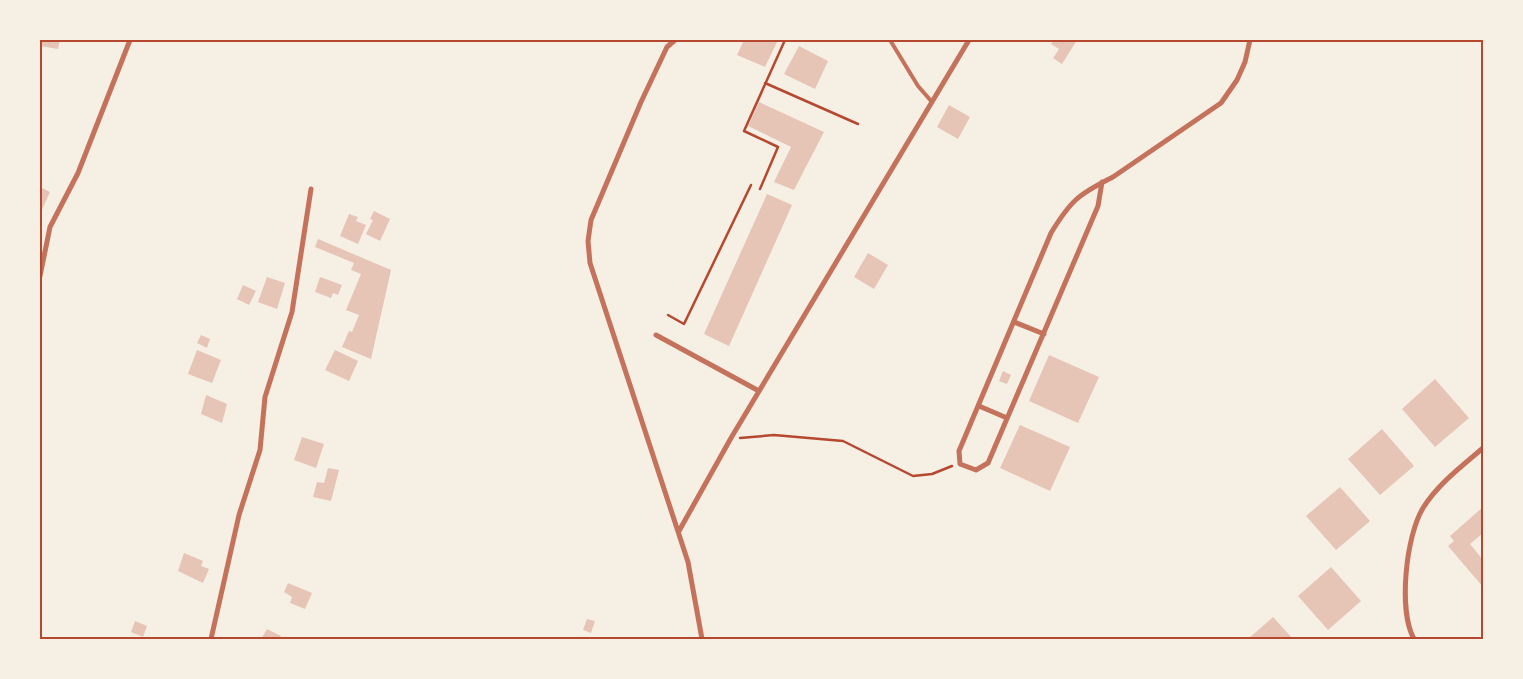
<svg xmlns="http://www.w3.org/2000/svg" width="1523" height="679" font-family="'PT Sans Narrow',sans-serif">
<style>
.building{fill:#e6c5b7}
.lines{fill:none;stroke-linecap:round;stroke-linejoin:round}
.path{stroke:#b5482f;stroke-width:2.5}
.service{stroke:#c5725c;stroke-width:4}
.minor{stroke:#c5725c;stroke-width:5}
.neatline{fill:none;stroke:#b5482f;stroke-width:2}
</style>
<rect width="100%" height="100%" fill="#f6efe4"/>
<path class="building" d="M41,40H60L58,49L40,46Z
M744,40H778L765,67L737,55Z
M1054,40H1077L1062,64L1053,58L1059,49L1051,44Z
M799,46L828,61L815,89L784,74Z
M759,102L824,132L794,190L774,182L791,147L748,126Z
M949,105L970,117L958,139L937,127Z
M40,187L50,192L40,214Z
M767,194L792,205L729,346L704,334Z
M374,211L390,219L380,241L366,234L373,220L370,219Z
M349,214L358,217L356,221L366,225L358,244L340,236Z
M318,239L391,270L371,359L342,347L349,331L352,332L359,315L346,310L361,274L351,270L354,263L315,247Z
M868,253L888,265L874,289L854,277Z
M267,277L285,283L277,309L258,302Z
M320,277L342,285L338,295L333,293L331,298L315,292Z
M243,285L256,291L249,305L237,299Z
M201,335L210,339L207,348L197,343Z
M197,350L221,360L212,383L188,374Z
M335,350L358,361L349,381L325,370Z
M1049,355L1099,377L1078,423L1029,401Z
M1003,371L1011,375L1007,384L999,381Z
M1435,379L1469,418L1435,447L1402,409Z
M206,395L227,404L222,423L201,414Z
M1020,425L1070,447L1050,491L1000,468Z
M1382,429L1414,466L1380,495L1348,459Z
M302,437L324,444L316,468L294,460Z
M328,468L339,470L331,501L313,497L317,482L324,483Z
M1340,487L1370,521L1336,550L1306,516Z
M1483,507V533L1470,544L1483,560V587L1448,546L1454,541L1450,536Z
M184,553L203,561L201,566L209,569L203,583L178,571Z
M1331,567L1361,601L1328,630L1298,596Z
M288,583L312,593L305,609L290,603L292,597L284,592Z
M1273,617L1293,639H1248Z
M587,619L595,621L591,633L583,630Z
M135,621L147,626L143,637L131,632Z
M267,629L281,636L279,639H261Z"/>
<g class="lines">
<path class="path" d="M765,83L858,124
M760,189L778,147L744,131L785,40
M668,315L684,324L751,185
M740,438L774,435L843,441L913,476L932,474L952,466"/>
<path class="service" d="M890,40L918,86L932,102"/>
<path class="minor" d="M675,40L667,47L641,102L591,220L588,241L590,263L688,562L702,639
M1102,182L1098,206L988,463L976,470L960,464L959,451L1051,233C1071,200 1079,194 1113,177L1221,103L1237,80L1245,62L1250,40
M40,276L50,227L78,173L130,40
M1014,322L1044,334
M656,335L759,391
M979,406L1007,418
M679,531L731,438L969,40
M211,639L239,515L260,450L265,397L292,312L311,189
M1414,639C1398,610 1406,536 1423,508C1438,484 1462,466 1483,448"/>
</g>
<rect width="1523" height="679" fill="none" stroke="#f6efe4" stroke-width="82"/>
<rect x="41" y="41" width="1441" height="597" class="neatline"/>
</svg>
